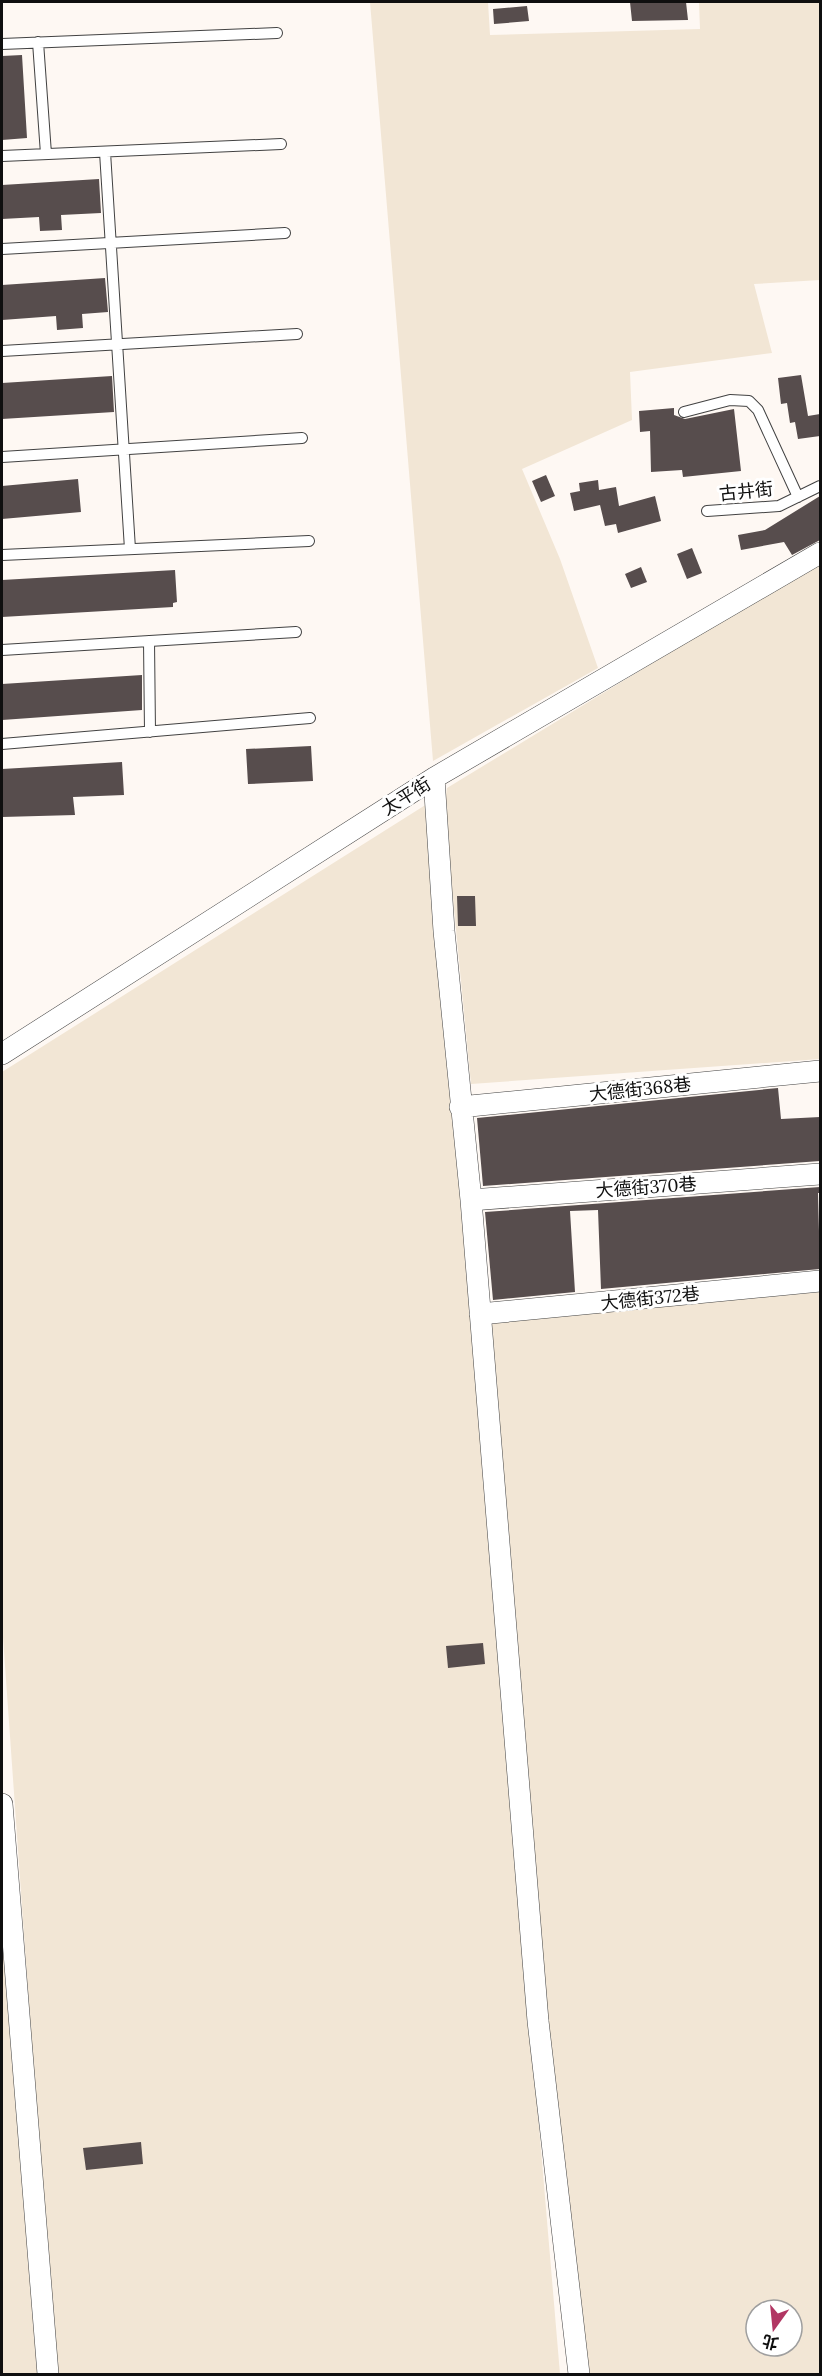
<svg xmlns="http://www.w3.org/2000/svg" width="822" height="2376" font-family="Lora,'Noto Sans TC',serif">
<style>
.farmland{fill:#f2e6d5;fill-rule:evenodd}
.building{fill:#574d4d}
.lines{fill:none;stroke-linecap:round;stroke-linejoin:round}
.lane-casing{stroke:#424242;stroke-width:12}
.street-casing{stroke:#424242;stroke-width:22}
.lane{stroke:#fff;stroke-width:10}
.street{stroke:#fff;stroke-width:21}
.labels{text-anchor:middle;dominant-baseline:central;stroke-width:6;stroke-linejoin:round;paint-order:stroke}
.street-label{font-size:18px;fill:#0f0f0f;stroke:#fff}
</style>
<rect width="100%" height="100%" fill="#fef8f3"/>
<path class="farmland" d="M370,2H488L490,35L700,29L699,2H820V280L754,284L772,353L630,372L632,420L522,469L560,559L598,668L433,761Z
M820,561V1059L471,1084L444,806L447,788Z
M427,804L560,2374H55L2,1623V1072Z
M820,1292V2374H575L491,1319ZM756,2310H792V2346H756Z
M2,1871L40,2374H2Z"/>
<path class="building" d="M630,2H686L688,20L632,21Z
M527,6L529,21L494,24L493,9Z
M22,55L27,138L2,140V56Z
M99,179L101,213L61,215L62,230L40,231L39,217L2,219V185Z
M105,278L108,312L82,314L83,328L57,330L56,316L2,320V285Z
M801,375L808,416L820,414V436L798,439L795,422L790,423L787,403L781,404L778,378Z
M112,376L114,412L2,419V383Z
M674,408V415L685,419L734,409L741,471L683,477L682,470L651,472L650,431L640,432L639,411Z
M546,475L555,496L541,502L532,481Z
M78,479L81,512L2,519V486Z
M598,480L599,490L616,487L619,506L655,496L661,521L618,533L616,524L605,526L600,505L574,511L570,493L580,491L579,483Z
M820,496V540L792,555L784,542L741,550L738,535L765,530Z
M692,548L702,573L687,579L677,554Z
M641,567L647,582L631,588L625,574Z
M175,570L177,602L173,603V607L2,617V580Z
M142,675V710L2,720V684Z
M311,746L313,781L248,784L246,749Z
M122,762L124,795L73,797L75,815L2,817V769Z
M457,896H475L476,926H458Z
M778,1088L781,1119L820,1117V1161L483,1186L477,1118Z
M820,1187V1193H818L820,1269L601,1289L598,1210L570,1211L575,1292L493,1300L485,1212Z
M483,1643L485,1664L448,1668L446,1646Z
M141,2142L143,2164L86,2170L83,2148Z"/>
<g class="lines">
<g class="lane-casing">
<path id="lane" d="M38,42L46,154
M2,44L277,33
M105,152L130,549
M2,156L281,144
M2,249L285,233
M2,351L297,334
M684,412L730,400L749,401L758,410L798,497
M2,457L302,438
M707,511L779,506L820,486
M2,555L309,541
M149,641L150,732
M2,650L296,632
M2,744L310,718"/>
</g>
<g class="street-casing">
<path id="street" d="M434,778L444,931L471,1200L538,2021L579,2374
M2,1054L434,778L820,553
M460,1107L820,1071
M471,1200L820,1174
M480,1314L820,1281
M2,1804L48,2374"/>
</g>
<use href="#lane" class="lane"/>
<use href="#street" class="street"/>
</g>
<g class="labels">
<g class="street-label">
<text transform="translate(746 491) rotate(-6)">古井街</text>
<text transform="translate(406 796) rotate(-32)">太平街</text>
<text transform="translate(640 1089) rotate(-6)">大德街368巷</text>
<text transform="translate(646 1187) rotate(-4)">大德街370巷</text>
<text transform="translate(650 1298) rotate(-6)">大德街372巷</text>
</g>
</g>
<rect width="822" height="2376" fill="none" stroke="#0f0f0f" stroke-width="6"/>
<g transform="translate(774 2328) rotate(195)"><circle r="28" fill="#ffffff" stroke="#9f9f9f" stroke-width="1.5"/>
<path d="M0-4.5L10 22L0 15L-10 22Z" fill="#b13663"/>
<text y="-9" font-size="16" font-weight="bold" text-anchor="middle" fill="#0f0f0f">北</text>
</g>
</svg>
